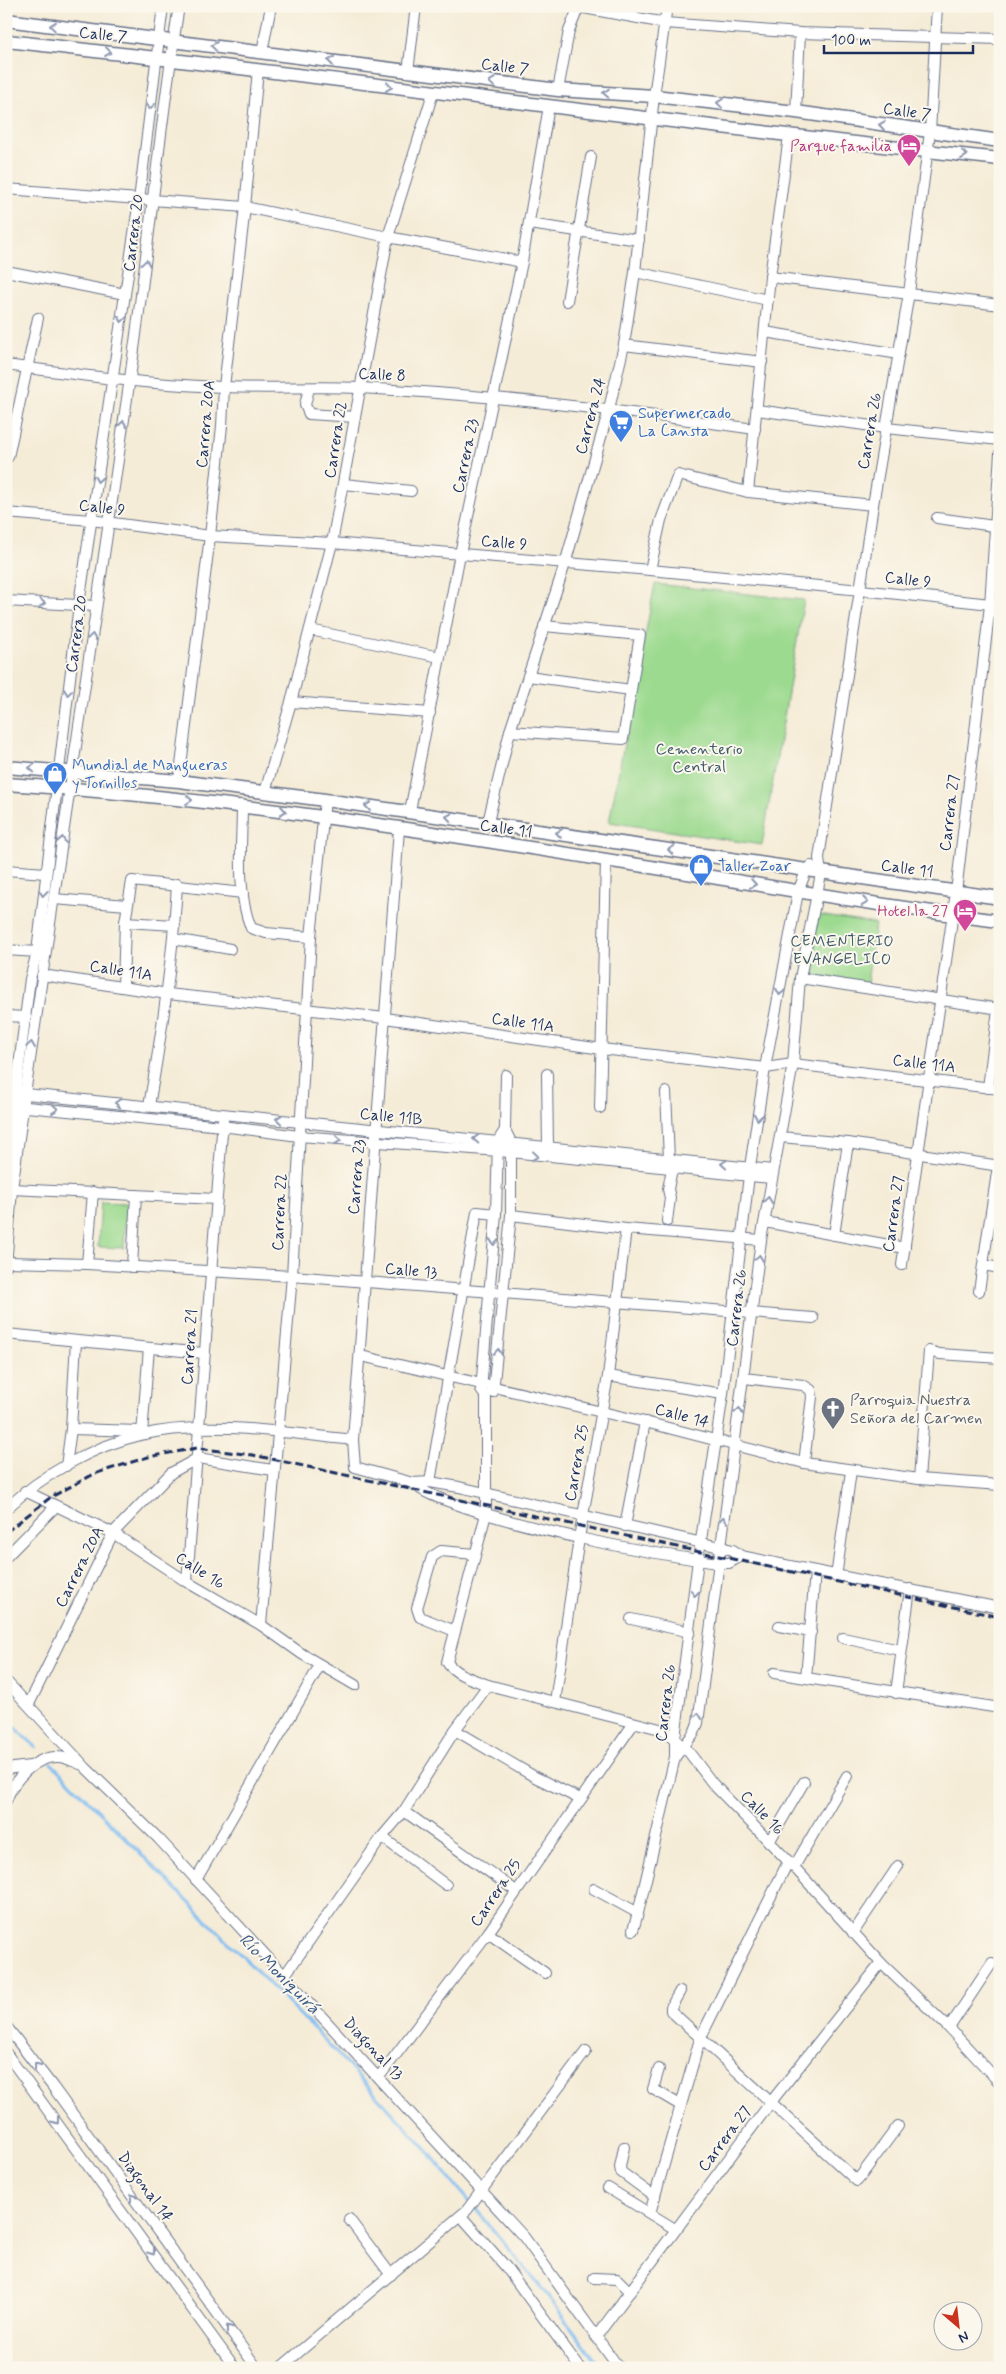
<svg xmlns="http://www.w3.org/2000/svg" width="1006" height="2374" font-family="Mynerve,sans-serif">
  <rect width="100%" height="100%" fill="#fbf7ec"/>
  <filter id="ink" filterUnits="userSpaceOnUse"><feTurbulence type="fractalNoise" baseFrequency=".02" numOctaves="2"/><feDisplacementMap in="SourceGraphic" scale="10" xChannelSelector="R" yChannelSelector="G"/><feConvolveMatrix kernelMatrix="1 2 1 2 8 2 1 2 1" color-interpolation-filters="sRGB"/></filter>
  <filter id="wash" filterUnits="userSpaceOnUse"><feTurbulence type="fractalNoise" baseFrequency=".0096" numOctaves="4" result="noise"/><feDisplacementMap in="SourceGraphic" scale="20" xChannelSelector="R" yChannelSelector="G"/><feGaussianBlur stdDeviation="1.12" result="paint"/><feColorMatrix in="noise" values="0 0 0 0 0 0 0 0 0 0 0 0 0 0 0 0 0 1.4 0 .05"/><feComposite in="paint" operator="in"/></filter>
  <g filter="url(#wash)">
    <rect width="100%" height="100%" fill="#f5ecd7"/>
    <g fill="#9cda8f" stroke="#5c8476">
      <polygon points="655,584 804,600 762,845 609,822"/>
      <polygon points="818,915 875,924 867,984 809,976"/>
      <polygon points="101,1202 126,1203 124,1248 98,1247"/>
    </g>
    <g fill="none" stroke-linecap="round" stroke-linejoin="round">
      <g stroke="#7fbdf2" stroke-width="3">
        <polyline points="6,1719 36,1747"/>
        <polyline points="51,1763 319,2034 425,2148 548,2296 601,2368"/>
      </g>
    </g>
  </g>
  <g filter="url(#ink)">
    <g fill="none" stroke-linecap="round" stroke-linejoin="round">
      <defs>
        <g id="minor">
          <polyline points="573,6 665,23 800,33 1000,39"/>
          <polyline points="262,52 271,6"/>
          <polyline points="408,72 416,6"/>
          <polyline points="558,90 569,31 579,6"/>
          <polyline points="796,112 800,33"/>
          <polyline points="6,189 245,207 388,237 522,262"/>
          <polyline points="529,224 639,240"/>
          <polyline points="6,271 125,294"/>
          <polyline points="635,272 768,300"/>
          <polyline points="770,277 1000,305"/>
          <polyline points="567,301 591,157"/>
          <polyline points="765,332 899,354"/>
          <polyline points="624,345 762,362"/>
          <path d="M 6,365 C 79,375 151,385 224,387 C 270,389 315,386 360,388 C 493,395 624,411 755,429"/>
          <polyline points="309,388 305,405 309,414 355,417"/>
          <polyline points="757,410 886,428 1000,440"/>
          <polyline points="8,457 38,318"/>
          <polyline points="344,484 411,491"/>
          <polyline points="748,492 770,277 789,136"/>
          <polyline points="6,513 91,520 210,536 332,543 650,570 861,590 1000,605"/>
          <polyline points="937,518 994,526"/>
          <polyline points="650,570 661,520 678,475 748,492 873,505"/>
          <polyline points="6,601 96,606"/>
          <polyline points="310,630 440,657"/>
          <polyline points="528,676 631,690"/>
          <polyline points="291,702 430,713"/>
          <polyline points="510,731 623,739 640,635 544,626"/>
          <polyline points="179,781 210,536 222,426 224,387 245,207 258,70"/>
          <polyline points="265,792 291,702 332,543 388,237 433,93"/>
          <path d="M 242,805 C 242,844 236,891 251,928 L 266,933 L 311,937"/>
          <polyline points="410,811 460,554 522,262 549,106"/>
          <polyline points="488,822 510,731 565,564 609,409 624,345 635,272 654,96 667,6"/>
          <polyline points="399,829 353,1440 355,1467 413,1483 430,1482 459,1487 733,1550 741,1556 1000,1608"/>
          <polyline points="6,870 45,873"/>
          <polyline points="54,899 127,905"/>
          <polyline points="125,922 175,925"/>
          <polyline points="174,939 230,949"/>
          <polyline points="6,950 37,952"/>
          <polyline points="42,975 168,994 385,1018 602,1049 765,1068 793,1064 1000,1089"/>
          <polyline points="800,978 1000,1009"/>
          <polyline points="123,987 125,922 132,881 243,893"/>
          <polyline points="6,1016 26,1017"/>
          <polyline points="547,1074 548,1147"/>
          <polyline points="988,1088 998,1009"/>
          <polyline points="6,1092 773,1170"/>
          <polyline points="666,1092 669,1159"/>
          <polyline points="6,1105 222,1126 299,1136 499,1151 771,1178"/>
          <path d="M 149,1106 C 162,1032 173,959 177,884"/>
          <polyline points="600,1108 606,860"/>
          <path d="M 505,1130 L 498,1141 L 496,1214 L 481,1390 L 486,1397 L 486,1514 L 447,1662 C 455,1675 475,1680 488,1685 L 664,1730 L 688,1751 L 713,1784 L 794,1867 L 881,1963 L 949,2028 L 1000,2083"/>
          <polyline points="780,1137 848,1143 1000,1166"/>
          <polyline points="6,1168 30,979 37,952 79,604 139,200 163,6"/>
          <polyline points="12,1189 216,1199"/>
          <polyline points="511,1215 626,1229 761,1240"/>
          <polyline points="667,1221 670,1198 668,1189 672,1169"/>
          <polyline points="765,1222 905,1248"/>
          <polyline points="834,1235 848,1143"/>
          <polyline points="7,1262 87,1264 292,1276 813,1318"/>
          <polyline points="87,1264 93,1192"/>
          <polyline points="902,1265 956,892 990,605 1000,453"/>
          <polyline points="983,1265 1000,1268"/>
          <path d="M 6,1266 L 12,1189 L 25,1094 C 58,855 97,617 130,378 C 148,254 159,130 179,6"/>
          <polyline points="132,1267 136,1195"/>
          <polyline points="979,1291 998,1166"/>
          <polyline points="6,1334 203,1353"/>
          <polyline points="361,1356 645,1422 804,1463 919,1479 1000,1485"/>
          <polyline points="608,1376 723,1394"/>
          <polyline points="744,1378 803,1385 811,1390 812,1397 804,1463"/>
          <polyline points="493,1392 511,1215 511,1142 505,1130 506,1075"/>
          <polyline points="71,1429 141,1431"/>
          <polyline points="142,1434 149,1348"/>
          <polyline points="66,1466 71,1429 76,1341"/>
          <polyline points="919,1479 929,1351 940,1354 1000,1358"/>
          <polyline points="430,1482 477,1212 496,1214"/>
          <path d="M 413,1483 C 427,1496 447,1500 464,1507 C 546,1534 633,1550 717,1563 L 729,1563 L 741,1556"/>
          <polyline points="25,1491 113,1533 187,1582 261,1625 302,1654 355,1685"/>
          <path d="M 6,1509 C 42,1475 93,1446 141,1435 C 205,1419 288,1433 353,1440"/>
          <polyline points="625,1526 645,1422"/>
          <polyline points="6,1557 56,1506"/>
          <polyline points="836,1577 851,1471"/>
          <polyline points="187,1582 223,1120"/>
          <polyline points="631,1619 690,1632"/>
          <polyline points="261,1625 292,1276 311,937 325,800"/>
          <polyline points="779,1626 811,1632"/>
          <polyline points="455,1631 420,1617 417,1608 432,1557 441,1551 475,1554"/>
          <polyline points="843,1638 900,1650"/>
          <polyline points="774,1673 1000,1708"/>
          <polyline points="806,1678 815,1572"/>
          <polyline points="6,1681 85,1767 159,1839 524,2237 619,2368"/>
          <polyline points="896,1693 910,1589"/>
          <polyline points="555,1702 579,1538 608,1376 626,1229"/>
          <polyline points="29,1704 113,1533 171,1473 198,1458 273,1470"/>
          <polyline points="455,1730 535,1777 580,1799"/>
          <polyline points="675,1757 694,1733 698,1723 761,1240 793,1064 800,978 821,874 819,858 873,505 909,293 930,132 937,6"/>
          <polyline points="6,1769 30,1766"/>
          <path d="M 6,1801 C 13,1781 34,1756 58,1757 C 66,1757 72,1761 80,1764"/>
          <polyline points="404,1811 516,1891"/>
          <polyline points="382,1837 446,1885"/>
          <polyline points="769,1842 804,1782"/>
          <polyline points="794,1867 847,1776"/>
          <polyline points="196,1880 320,1665"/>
          <polyline points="594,1889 638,1913 675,1757 675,1738 698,1560 723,1394 750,1167 765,1068 798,892 806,871 811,866"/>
          <polyline points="633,1930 638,1913"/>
          <polyline points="488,1933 545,1973"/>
          <polyline points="853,1933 898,1866"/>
          <polyline points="285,1975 382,1837 404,1811 455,1730 488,1685"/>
          <polyline points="680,1991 671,2007 671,2011 857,2181 898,2126"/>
          <polyline points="6,2026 53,2087 257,2368"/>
          <polyline points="949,2028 992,1963"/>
          <polyline points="6,2053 235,2368"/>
          <polyline points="659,2069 653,2089 680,2105"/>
          <polyline points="379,2077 488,1933 634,1723"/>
          <polyline points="624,2147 620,2167 621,2172 655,2197"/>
          <polyline points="608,2188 675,2229"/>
          <polyline points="650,2213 700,2039 788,1862"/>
          <polyline points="461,2216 506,2267 580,2368"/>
          <polyline points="349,2219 391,2275"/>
          <polyline points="594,2278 617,2279 630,2292"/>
          <polyline points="596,2337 771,2102 881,1963"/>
          <polyline points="280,2368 467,2210 586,2051"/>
        </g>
        <g id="major">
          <polyline points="6,20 558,90 654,96 796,112 1000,141"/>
          <path d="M 6,41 C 338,77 668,124 1000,159"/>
          <polyline points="6,767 179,781 325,800 1000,898"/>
          <path d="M 6,784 C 208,797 407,828 606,860 C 737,880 868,905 1000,921"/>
        </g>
      </defs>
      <use href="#minor" stroke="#677188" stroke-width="12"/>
      <use href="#major" stroke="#677188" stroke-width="15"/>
      <use href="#minor" stroke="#fff" stroke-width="10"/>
      <use href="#major" stroke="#fff" stroke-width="12"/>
      <polyline stroke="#1b2f5e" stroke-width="3" stroke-dasharray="8 4" stroke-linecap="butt" points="6,1532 51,1497 94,1474 148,1457 197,1448 253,1455 1000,1617"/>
    </g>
    <defs><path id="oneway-chevron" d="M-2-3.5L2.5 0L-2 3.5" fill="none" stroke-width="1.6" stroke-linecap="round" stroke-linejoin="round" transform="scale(1.25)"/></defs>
    <g stroke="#8d97ae">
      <use href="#oneway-chevron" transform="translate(53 26) rotate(-173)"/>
      <use href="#oneway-chevron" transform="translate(214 46) rotate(-173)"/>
      <use href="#oneway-chevron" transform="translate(108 52) rotate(6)"/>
      <use href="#oneway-chevron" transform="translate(331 61) rotate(-172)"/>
      <use href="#oneway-chevron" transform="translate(492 82) rotate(-173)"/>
      <use href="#oneway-chevron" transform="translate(389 87) rotate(8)"/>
      <use href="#oneway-chevron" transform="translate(606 93) rotate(-176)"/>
      <use href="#oneway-chevron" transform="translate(720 103) rotate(-173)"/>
      <use href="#oneway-chevron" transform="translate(150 106) rotate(97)"/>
      <use href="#oneway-chevron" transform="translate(882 125) rotate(-172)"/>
      <use href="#oneway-chevron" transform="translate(964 155) rotate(6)"/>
      <use href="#oneway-chevron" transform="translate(146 263) rotate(-82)"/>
      <use href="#oneway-chevron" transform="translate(122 319) rotate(98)"/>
      <use href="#oneway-chevron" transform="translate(123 424) rotate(-81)"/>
      <use href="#oneway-chevron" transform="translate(98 479) rotate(99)"/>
      <use href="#oneway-chevron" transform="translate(42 603) rotate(3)"/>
      <use href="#oneway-chevron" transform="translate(92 637) rotate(-82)"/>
      <use href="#oneway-chevron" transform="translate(68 692) rotate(97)"/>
      <use href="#oneway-chevron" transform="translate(32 768) rotate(-176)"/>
      <use href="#oneway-chevron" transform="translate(189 800) rotate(5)"/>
      <use href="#oneway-chevron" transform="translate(368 806) rotate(-172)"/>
      <use href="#oneway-chevron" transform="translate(283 811) rotate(8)"/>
      <use href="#oneway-chevron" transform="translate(449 817) rotate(-172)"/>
      <use href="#oneway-chevron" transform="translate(559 833) rotate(-171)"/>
      <use href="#oneway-chevron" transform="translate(62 840) rotate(-81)"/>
      <use href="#oneway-chevron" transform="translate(671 850) rotate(-171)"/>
      <use href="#oneway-chevron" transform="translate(753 884) rotate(10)"/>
      <use href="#oneway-chevron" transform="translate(43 893) rotate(96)"/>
      <use href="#oneway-chevron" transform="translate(865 902) rotate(9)"/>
      <use href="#oneway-chevron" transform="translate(780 992) rotate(101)"/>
      <use href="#oneway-chevron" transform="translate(31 1045) rotate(-82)"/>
      <use href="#oneway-chevron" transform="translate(118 1103) rotate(-175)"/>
      <use href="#oneway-chevron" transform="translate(55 1109) rotate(5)"/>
      <use href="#oneway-chevron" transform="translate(758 1117) rotate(99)"/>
      <use href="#oneway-chevron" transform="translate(279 1119) rotate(-175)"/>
      <use href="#oneway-chevron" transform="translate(476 1139) rotate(-177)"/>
      <use href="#oneway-chevron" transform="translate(338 1140) rotate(5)"/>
      <use href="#oneway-chevron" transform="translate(535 1156) rotate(6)"/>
      <use href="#oneway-chevron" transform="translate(724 1164) rotate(-175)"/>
      <use href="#oneway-chevron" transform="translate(768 1200) rotate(-82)"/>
      <use href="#oneway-chevron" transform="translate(494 1242) rotate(95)"/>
      <use href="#oneway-chevron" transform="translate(759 1258) rotate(-82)"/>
      <use href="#oneway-chevron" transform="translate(498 1352) rotate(-85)"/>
      <use href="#oneway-chevron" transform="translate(739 1411) rotate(-81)"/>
      <use href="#oneway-chevron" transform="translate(723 1520) rotate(-82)"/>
      <use href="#oneway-chevron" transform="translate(695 1593) rotate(96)"/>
      <use href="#oneway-chevron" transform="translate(698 1716) rotate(-82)"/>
      <use href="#oneway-chevron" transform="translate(37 2066) rotate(-128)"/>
      <use href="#oneway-chevron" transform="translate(56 2121) rotate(54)"/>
      <use href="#oneway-chevron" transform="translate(133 2197) rotate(-126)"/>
      <use href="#oneway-chevron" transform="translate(152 2252) rotate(54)"/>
      <use href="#oneway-chevron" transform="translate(229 2328) rotate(-126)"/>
    </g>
  </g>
  <defs>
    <symbol id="hotel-pin" viewBox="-11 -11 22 30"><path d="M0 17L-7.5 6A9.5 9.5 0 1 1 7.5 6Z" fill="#d1479c" stroke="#fbf7ec"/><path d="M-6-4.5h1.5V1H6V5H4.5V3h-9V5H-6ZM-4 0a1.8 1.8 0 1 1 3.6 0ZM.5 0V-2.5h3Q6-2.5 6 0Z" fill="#fff"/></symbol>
    <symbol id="supermarket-pin" viewBox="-11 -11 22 30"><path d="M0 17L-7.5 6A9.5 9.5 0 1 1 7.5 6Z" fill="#3f7fe0" stroke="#fbf7ec"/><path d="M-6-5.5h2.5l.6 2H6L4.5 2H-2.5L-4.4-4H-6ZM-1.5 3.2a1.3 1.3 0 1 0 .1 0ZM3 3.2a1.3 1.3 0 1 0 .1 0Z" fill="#fff"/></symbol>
    <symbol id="shop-pin" viewBox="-11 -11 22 30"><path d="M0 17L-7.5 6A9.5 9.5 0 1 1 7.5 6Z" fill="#3f7fe0" stroke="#fbf7ec"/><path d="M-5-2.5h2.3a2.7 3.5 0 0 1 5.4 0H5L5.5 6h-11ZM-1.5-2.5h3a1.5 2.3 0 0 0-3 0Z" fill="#fff"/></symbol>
    <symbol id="church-pin" viewBox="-11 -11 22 30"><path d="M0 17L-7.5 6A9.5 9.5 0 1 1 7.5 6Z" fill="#6b7280" stroke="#fbf7ec"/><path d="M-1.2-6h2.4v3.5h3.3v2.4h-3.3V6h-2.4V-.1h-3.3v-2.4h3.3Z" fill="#fff"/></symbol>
  </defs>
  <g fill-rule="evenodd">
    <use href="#hotel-pin" x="895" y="132" width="28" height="38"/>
    <use href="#supermarket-pin" x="607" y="408" width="28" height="38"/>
    <use href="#shop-pin" x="41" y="760" width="28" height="38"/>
    <use href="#shop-pin" x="687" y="852" width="28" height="38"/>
    <use href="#hotel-pin" x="951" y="897" width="28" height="38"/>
    <use href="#church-pin" x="819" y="1395" width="28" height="38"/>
  </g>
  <g text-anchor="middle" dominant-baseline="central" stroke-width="4" stroke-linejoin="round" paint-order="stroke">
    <g font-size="16" fill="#1b2f5e" stroke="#fbf7ec">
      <text transform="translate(103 35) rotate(6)">Calle 7</text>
      <text transform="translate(505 67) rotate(7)">Calle 7</text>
      <text transform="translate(907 112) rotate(8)">Calle 7</text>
      <text transform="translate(134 233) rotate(-83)">Carrera 20</text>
      <text transform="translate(382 375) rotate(3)">Calle 8</text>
      <text transform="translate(591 416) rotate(-75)">Carrera 24</text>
      <text transform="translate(206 424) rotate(-85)">Carrera 20A</text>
      <text transform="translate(870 431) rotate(-80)">Carrera 26</text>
      <text transform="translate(336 440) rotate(-81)">Carrera 22</text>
      <text transform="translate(466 456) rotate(-78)">Carrera 23</text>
      <text transform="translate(102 508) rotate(7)">Calle 9</text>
      <text transform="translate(504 543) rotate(5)">Calle 9</text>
      <text transform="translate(908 580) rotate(7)">Calle 9</text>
      <text transform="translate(77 634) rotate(-82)">Carrera 20</text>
      <text transform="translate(950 813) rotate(-83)">Carrera 27</text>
      <text transform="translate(506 829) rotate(8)">Calle 11</text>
      <text transform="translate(907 869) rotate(8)">Calle 11</text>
      <text transform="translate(121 971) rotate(9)">Calle 11A</text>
      <text transform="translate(523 1023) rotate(8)">Calle 11A</text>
      <text transform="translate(924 1064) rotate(7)">Calle 11A</text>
      <text transform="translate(391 1117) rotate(6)">Calle 11B</text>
      <text transform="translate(357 1177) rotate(-85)">Carrera 23</text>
      <text transform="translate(280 1212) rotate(-87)">Carrera 22</text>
      <text transform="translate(894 1214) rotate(-82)">Carrera 27</text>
      <text transform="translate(411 1271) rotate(5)">Calle 13</text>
      <text transform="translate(737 1308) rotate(-83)">Carrera 26</text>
      <text transform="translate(190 1347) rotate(-86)">Carrera 21</text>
      <text transform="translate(682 1416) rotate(15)">Calle 14</text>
      <text transform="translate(577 1463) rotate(-80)">Carrera 25</text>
      <text transform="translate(80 1567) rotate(-63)">Carrera 20A</text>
      <text transform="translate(200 1571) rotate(32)">Calle 16</text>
      <text transform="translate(666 1703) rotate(-83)">Carrera 26</text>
      <text transform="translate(762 1813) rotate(46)">Calle 16</text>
      <text transform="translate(496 1893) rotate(-56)">Carrera 25</text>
      <text transform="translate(373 2049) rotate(47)">Diagonal 13</text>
      <text transform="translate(725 2139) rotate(-53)">Carrera 27</text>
      <text transform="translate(145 2187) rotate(54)">Diagonal 14</text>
    </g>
    <g font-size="16" fill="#b23c85" stroke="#fbf7ec" text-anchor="end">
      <text x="892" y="146">Parque familia</text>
      <text x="948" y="911">Hotel la 27</text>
    </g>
    <g font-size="16" fill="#366cbe" stroke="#fbf7ec" text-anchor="start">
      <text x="638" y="413">Supermercado<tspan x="638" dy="18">La Cansta</tspan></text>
      <text x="72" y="765">Mundial de Mangueras<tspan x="72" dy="18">y Tornillos</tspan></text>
      <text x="718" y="866">Taller Zoar</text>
    </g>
    <g font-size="16" fill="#3b5a6a" stroke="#fbf7ec">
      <text x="699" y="749">Cementerio<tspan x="699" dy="18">Central</tspan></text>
      <text x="842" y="941">CEMENTERIO<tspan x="842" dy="18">EVANGELICO</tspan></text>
    </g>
    <g font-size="16" fill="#5b616d" stroke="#fbf7ec" text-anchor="start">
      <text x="850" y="1400">Parroquia Nuestra<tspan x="850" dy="18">Señora del Carmen</tspan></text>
    </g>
    <g font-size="18" font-style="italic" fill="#395a8a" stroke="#fbf7ec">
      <text transform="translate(279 1974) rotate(45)">Río Moniquirá</text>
    </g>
  </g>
  <rect width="1006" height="2374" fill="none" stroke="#fbf7ec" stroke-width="25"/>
  <g transform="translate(958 2326) rotate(152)"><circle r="24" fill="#fbf7ec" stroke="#a1a7b3"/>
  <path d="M0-4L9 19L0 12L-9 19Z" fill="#c8321e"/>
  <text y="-8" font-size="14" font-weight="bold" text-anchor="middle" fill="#1b2f5e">N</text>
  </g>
  <path d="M824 45v8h149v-8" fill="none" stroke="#1b2f5e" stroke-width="2.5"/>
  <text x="831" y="45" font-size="15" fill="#1b2f5e" stroke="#fbf7ec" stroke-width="4" paint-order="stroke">100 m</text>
</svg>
